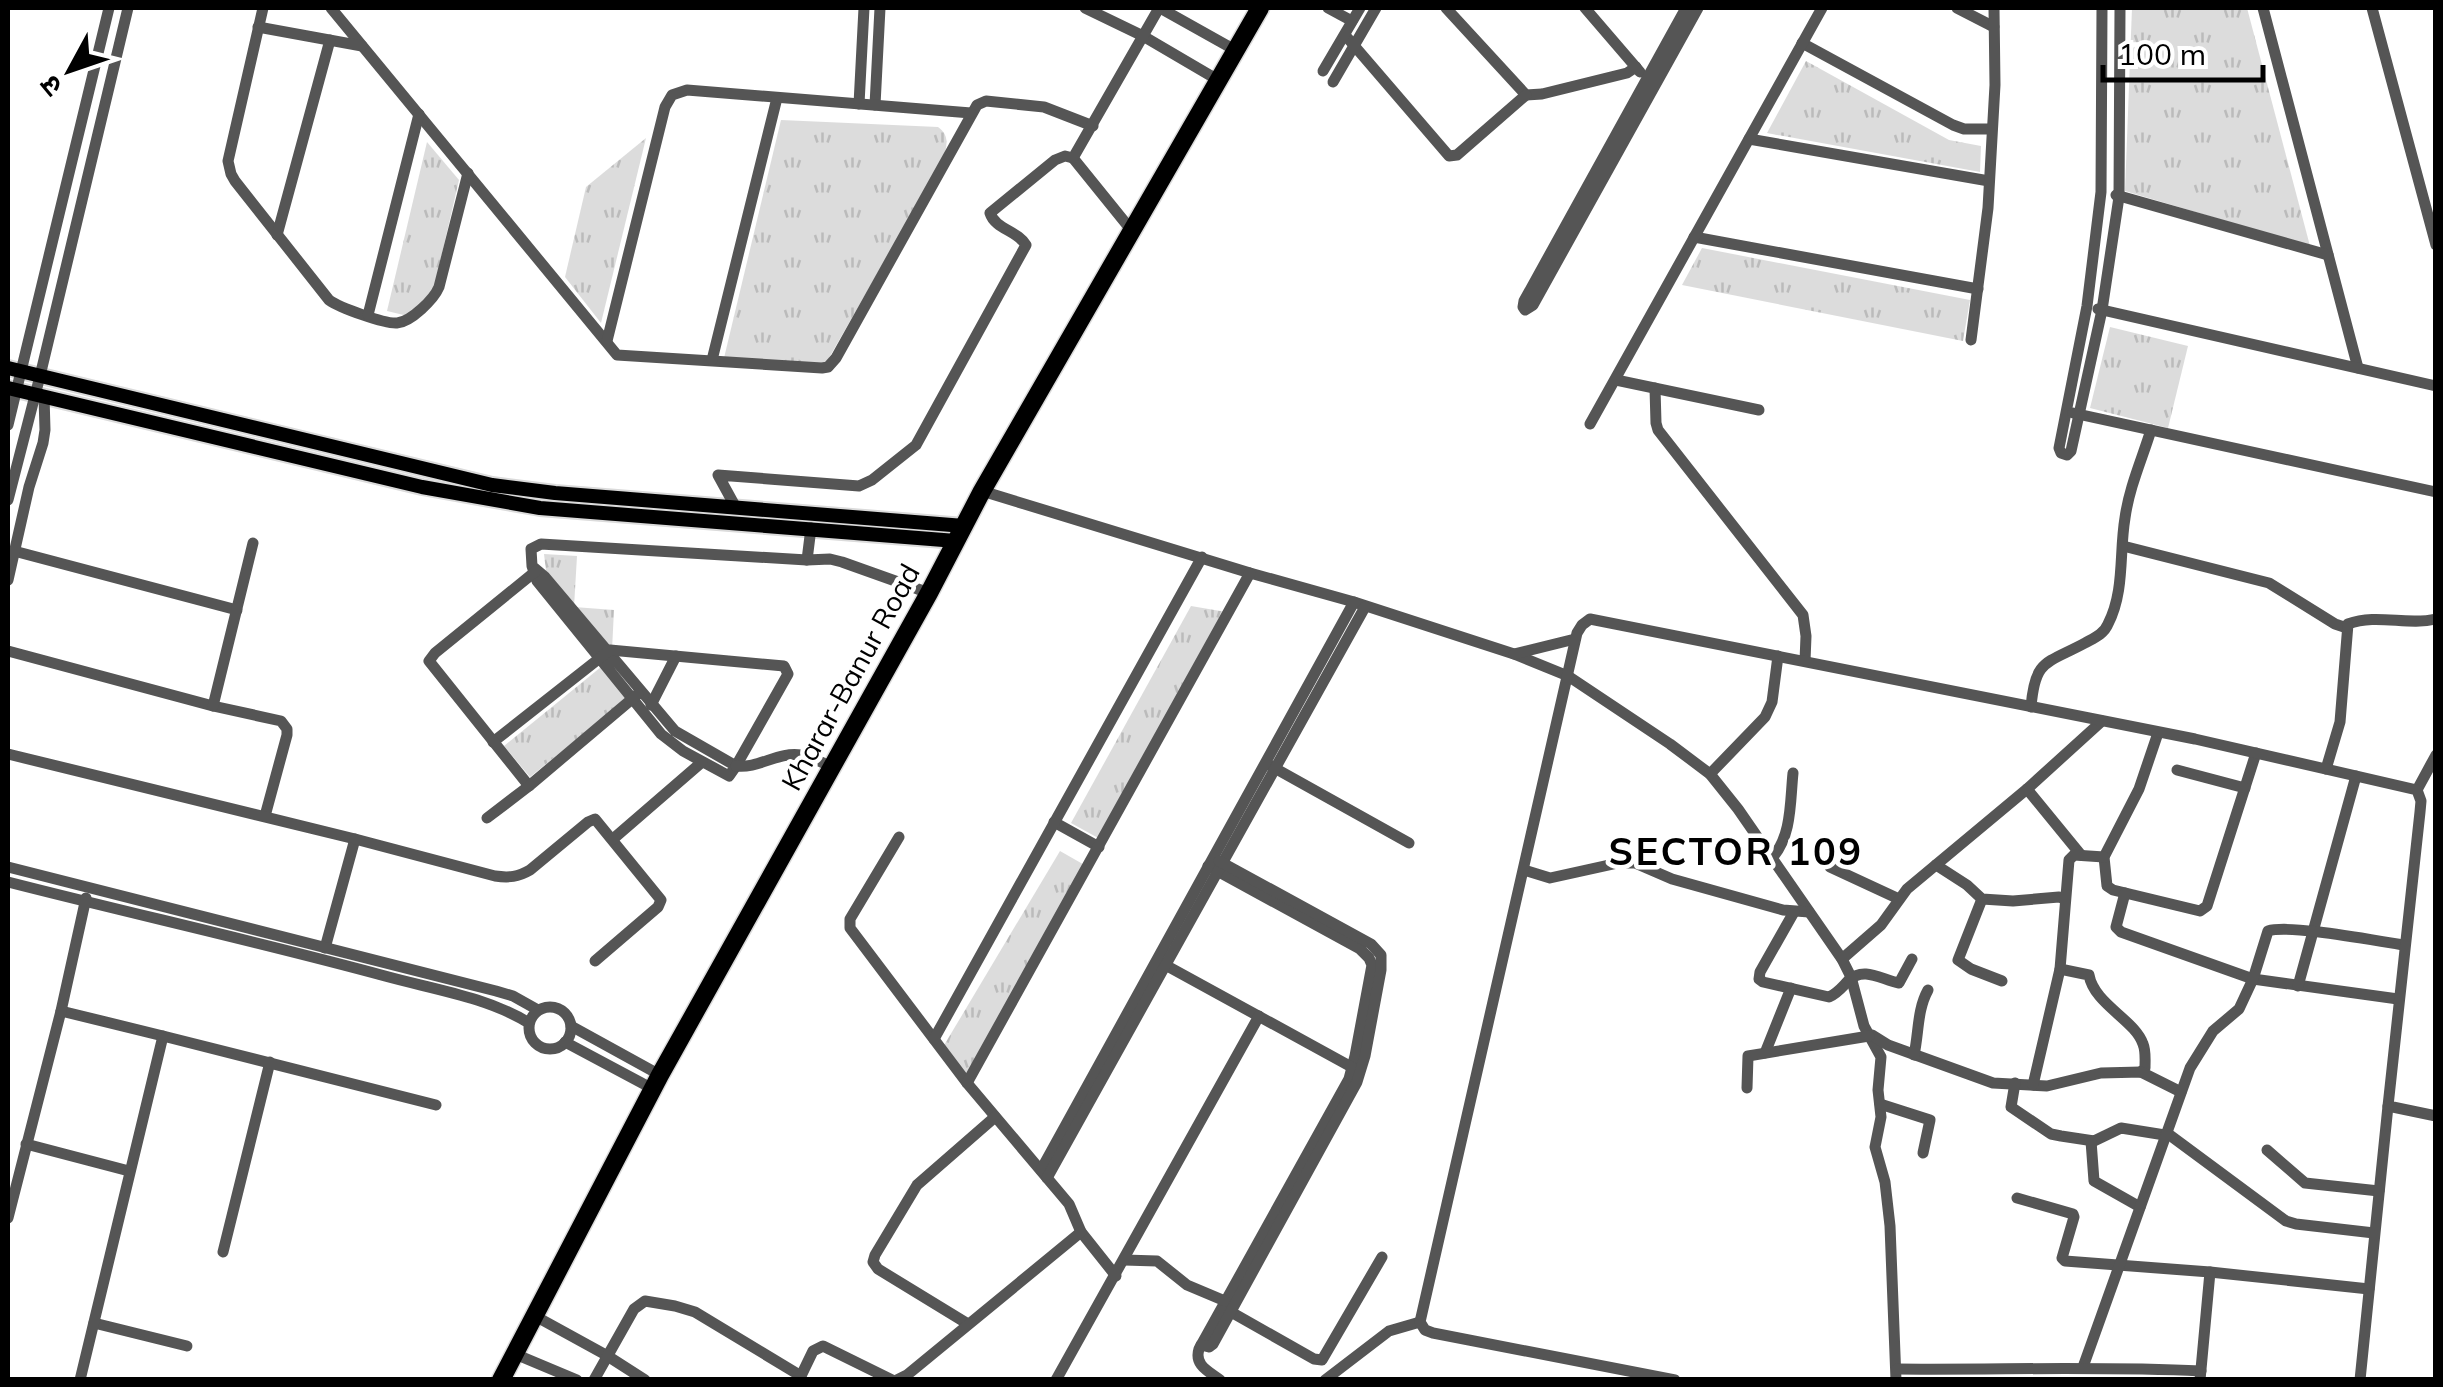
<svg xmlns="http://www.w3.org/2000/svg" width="2443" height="1387" font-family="Mulish,'Noto Sans Devanagari',sans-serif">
  <defs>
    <pattern id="grass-tufts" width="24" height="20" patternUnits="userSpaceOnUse" patternTransform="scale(2.5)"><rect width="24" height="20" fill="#dcdcdc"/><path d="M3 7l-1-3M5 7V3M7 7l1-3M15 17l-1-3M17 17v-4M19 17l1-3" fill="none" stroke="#bbb"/></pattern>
  </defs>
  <rect width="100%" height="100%" fill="#fff"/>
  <g fill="url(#grass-tufts)">
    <polygon points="2132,8 2247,8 2310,246 2125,191"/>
    <polygon points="1806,61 1949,140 1981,146 1980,172 1767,133"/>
    <path d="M 781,120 L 938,127 C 950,135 947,147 943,159 L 822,370 L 724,358 Z"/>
    <polygon points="646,138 601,323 565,277 586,187"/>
    <polygon points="427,142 459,180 432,297 412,317 387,311"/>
    <polygon points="1702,248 1970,300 1963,341 1682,285"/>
    <polygon points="2110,327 2188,346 2168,428 2090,408"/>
    <polygon points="544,554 577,556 574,607 614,610 612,650 551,580 546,571"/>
    <polygon points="1191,606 1226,612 1100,839 1071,823"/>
    <polygon points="601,667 626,699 530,777 504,746"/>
    <polygon points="1060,851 1088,867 964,1077 943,1047"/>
  </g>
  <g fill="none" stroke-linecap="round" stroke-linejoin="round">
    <defs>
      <g id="major">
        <polyline points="8,368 492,485 555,493 964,526"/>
        <polyline points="8,388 422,487 540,508 956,541"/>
      </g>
      <polyline id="highway" points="501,1380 660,1075 929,593 982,491 1260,8"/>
    </defs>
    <use href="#major" stroke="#dbdbdb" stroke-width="18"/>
    <use href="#highway" stroke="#dbdbdb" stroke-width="21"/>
    <g stroke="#555" stroke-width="11">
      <path d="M 263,8 L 228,161 L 231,174 L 235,181 L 329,300 C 340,308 385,324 397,323 C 411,322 434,299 439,287 L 468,173"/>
      <polyline points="331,8 617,355 822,368 828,367 836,358 977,105 986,101 1044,107 1093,126"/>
      <polyline points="1085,8 1143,36 1218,80"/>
      <polyline points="1160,8 1235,50"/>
      <polyline points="1328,8 1352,21"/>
      <polyline points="1446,8 1526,95 1542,94 1627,73 1636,67"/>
      <polyline points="1585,8 1640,72"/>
      <polyline points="1686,8 1524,301 1523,307 1525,310 1533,305 1698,8"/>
      <polyline points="1957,8 1994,27"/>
      <polyline points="2102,8 2101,192 2087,306 2059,448 2061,453 2067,455 2071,451 2102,310 2119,197 2120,8"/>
      <polyline points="2263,8 2358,368"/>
      <polyline points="2372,8 2436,245"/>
      <polyline points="258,27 362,46"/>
      <polyline points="1345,35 1449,156 1457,155 1526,95"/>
      <polyline points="1802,43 1953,125 1964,129 1991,129"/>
      <polyline points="1323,71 1360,8"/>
      <polyline points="1333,82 1376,8"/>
      <polyline points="859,104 864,8"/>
      <polyline points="875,105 880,8"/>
      <polyline points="1749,139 1989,181"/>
      <polyline points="1073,158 1132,231"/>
      <polyline points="2116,195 2328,255"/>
      <polyline points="277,235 330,40"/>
      <polyline points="1694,237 1978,289"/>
      <polyline points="2098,309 2436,386"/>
      <polyline points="368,315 419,114"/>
      <polyline points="1971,340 1988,208 1995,85 1994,8"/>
      <polyline points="607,341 665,107 672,95 687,90 971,113"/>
      <polyline points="712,360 777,98"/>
      <polyline points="1616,380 1759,410"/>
      <polyline points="1655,388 1656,423 1658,430 1803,615 1806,636 1805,661"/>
      <polyline points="2073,413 2436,492"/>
      <polyline points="1590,424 1822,8"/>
      <polyline points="8,425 109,8"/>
      <polyline points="982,491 1250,573 1354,602 1514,654 1568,676 1670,744 1710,774 1738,809 1842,959 1851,977 1864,1026 1881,1057 1878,1090 1881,1117 1875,1147 1885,1182 1890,1226 1896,1380"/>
      <polyline points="8,500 40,376 128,8"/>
      <path d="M 735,506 L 718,475 L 859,486 L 872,480 L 916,445 L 1026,245 C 1018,231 995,229 990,213 L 1055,160 L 1065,156 L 1073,158 L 1159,8"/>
      <polyline points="811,528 807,560 830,559 842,562 929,593"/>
      <polyline points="2123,546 2269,583 2335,624 2347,628"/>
      <polyline points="14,551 237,610"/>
      <polyline points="532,566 545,577 675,731 736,766 729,776 683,751 661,734 537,581 532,566 531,549 541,544 807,560"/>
      <polyline points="8,580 29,487 43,443 45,430 44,396"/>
      <polyline points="8,651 213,706 281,721 287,729 287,735 265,816"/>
      <polyline points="1514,654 1575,639"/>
      <polyline points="651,705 676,656"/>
      <polyline points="213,706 253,543"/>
      <path d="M 2031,707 C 2035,659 2046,664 2085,643 C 2094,638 2104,634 2108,624 C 2125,591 2119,553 2125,518 C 2129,488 2142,459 2151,430"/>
      <polyline points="2158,733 2139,789 2104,857 2107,886 2113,890 2200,911 2207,906 2256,753"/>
      <polyline points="493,742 610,650 784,666 788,674 736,766"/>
      <polyline points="8,754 355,839 325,948"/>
      <polyline points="1269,765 1409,843"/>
      <path d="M 736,766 C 758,769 779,751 801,755 C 812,756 822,763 832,767"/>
      <path d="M 2326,769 L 2340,722 L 2348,624 C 2377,613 2407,626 2436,619"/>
      <polyline points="2177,770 2245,788"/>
      <polyline points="1710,774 1765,717 1772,702 1778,656"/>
      <polyline points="529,786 429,661 435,653 536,571"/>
      <polyline points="2027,789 2081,855"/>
      <polyline points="2417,790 2436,755"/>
      <polyline points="487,818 529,786 638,694"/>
      <polyline points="1054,822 1099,847"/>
      <polyline points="899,837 850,919 850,928 967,1083 1069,1204 1081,1232 1116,1276"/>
      <path d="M 355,839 L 495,876 C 509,878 518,877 530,870 L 588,822 L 595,819 L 661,900 L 658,907 L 595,961"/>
      <polyline points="613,839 702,762"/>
      <path d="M 1772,858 C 1792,836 1790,802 1793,773"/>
      <polyline points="1936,865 1967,885 1982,899 2013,901 2059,897 2065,899"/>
      <path d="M 1208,866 L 1360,949 L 1369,958 L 1372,965 L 1355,1056 L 1349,1079 L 1199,1349 C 1194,1365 1208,1371 1220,1380"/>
      <polyline points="8,867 496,991 513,996 538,1010"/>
      <polyline points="1830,867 1899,899"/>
      <polyline points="1524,870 1550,878 1618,863 1635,863 1672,879 1783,910 1809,912"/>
      <path d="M 8,882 C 133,914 260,942 385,976 C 432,989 487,997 529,1023"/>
      <polyline points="2125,893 2116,927 2121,932 2253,979 2398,999"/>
      <polyline points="1982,899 1958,960 1971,969 2002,981"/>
      <path d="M 1794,912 L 1760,972 L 1759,979 L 1763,982 L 1829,997 C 1838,993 1842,987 1849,980 C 1864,966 1882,980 1899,983 L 1912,959"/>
      <polyline points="1842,959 1881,925 1907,889 2027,789 2102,721"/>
      <polyline points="1158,961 1357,1070"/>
      <path d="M 2060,969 L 2089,975 C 2094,1004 2135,1020 2143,1044 C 2146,1051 2145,1060 2145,1068 L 2141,1072"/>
      <polyline points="2298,986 2356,776"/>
      <circle cx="550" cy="1028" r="21"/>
      <polyline points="61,1011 163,1036"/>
      <polyline points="571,1026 660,1075"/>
      <polyline points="1872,1035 1888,1045 1993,1083 2047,1086 2101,1073 2141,1072 2181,1092"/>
      <polyline points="934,1039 1202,557"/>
      <polyline points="565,1042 653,1089"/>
      <polyline points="1765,1053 1791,988"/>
      <path d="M 1914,1055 C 1919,1032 1917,1010 1928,990"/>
      <polyline points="967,1083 1250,573"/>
      <polyline points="2015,1083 2011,1107 2051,1134 2061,1136 2094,1141 2121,1128 2171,1136 2286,1221 2296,1224 2374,1233"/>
      <polyline points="2033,1085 2060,969 2069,860 2074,855 2104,857"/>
      <polyline points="1747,1088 1748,1056 1869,1036"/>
      <polyline points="1880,1104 1930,1120 1923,1153"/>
      <polyline points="2091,1141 2094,1181 2140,1207"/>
      <polyline points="26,1144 129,1171"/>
      <polyline points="2267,1150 2305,1183 2379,1191"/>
      <polyline points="1041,1170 1354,602"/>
      <polyline points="1047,1178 1365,607"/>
      <polyline points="2017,1198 2073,1214 2074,1217 2062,1258 2065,1261 2210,1272 2369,1289"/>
      <polyline points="8,1218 61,1011 86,898"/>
      <polyline points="223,1252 270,1062"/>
      <polyline points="1124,1260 1157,1261 1187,1285 1225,1301"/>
      <polyline points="1231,1312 1314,1359 1322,1360 1382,1257"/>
      <polyline points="535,1316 606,1355 645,1380"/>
      <polyline points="94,1323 187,1346"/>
      <polyline points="968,1324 878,1269 873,1262 875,1255 917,1185 995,1117"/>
      <polyline points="1201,1345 1209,1347 1213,1344 1357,1082 1365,1056 1381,970 1381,955 1371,944 1219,861"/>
      <polyline points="515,1354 577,1380"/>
      <path d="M 2083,1367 L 2190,1068 L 2213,1031 L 2239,1009 L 2253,979 L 2268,931 C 2290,924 2376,941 2404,945"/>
      <path d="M 1897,1369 C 1998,1370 2100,1366 2201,1371"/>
      <polyline points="80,1380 163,1036 436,1105"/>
      <polyline points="594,1380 634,1309 645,1301 675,1306 695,1312 801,1376"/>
      <polyline points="799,1380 813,1351 823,1346 892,1380"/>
      <polyline points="897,1380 907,1375 1081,1232"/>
      <polyline points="1056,1380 1259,1016"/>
      <polyline points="1325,1380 1389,1331 1420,1322"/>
      <polyline points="1675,1380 1433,1333 1425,1330 1420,1322 1577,633 1582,625 1590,619 2195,739 2417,790 2421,801 2420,812 2388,1106 2436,1116"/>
      <polyline points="2200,1380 2210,1272"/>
      <polyline points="2360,1380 2388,1106"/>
    </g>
    <use href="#major" stroke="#000" stroke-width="14"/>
    <use href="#highway" stroke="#000" stroke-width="18"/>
  </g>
  <g text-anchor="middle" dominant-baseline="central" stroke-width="9" stroke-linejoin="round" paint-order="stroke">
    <g font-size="28" fill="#000" stroke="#fff">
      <text transform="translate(850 677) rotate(-61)">Kharar-Banur Road</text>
    </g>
    <g font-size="38" font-weight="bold" letter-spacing="2.5" fill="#000" stroke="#fff">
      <text x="1736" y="851">SECTOR 109</text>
    </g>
  </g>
  <rect width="2443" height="1387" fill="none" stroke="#000000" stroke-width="20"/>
  <g transform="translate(70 70) rotate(230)" stroke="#ffffff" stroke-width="8" paint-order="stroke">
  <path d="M0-8L18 38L0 25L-18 38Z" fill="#000000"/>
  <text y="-15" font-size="28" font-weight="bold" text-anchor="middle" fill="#000000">उ</text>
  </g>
  <path d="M2103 65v15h160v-15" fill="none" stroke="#000000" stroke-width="5"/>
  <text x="2118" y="65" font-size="30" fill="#000000" stroke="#ffffff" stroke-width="8" paint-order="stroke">100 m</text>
</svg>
